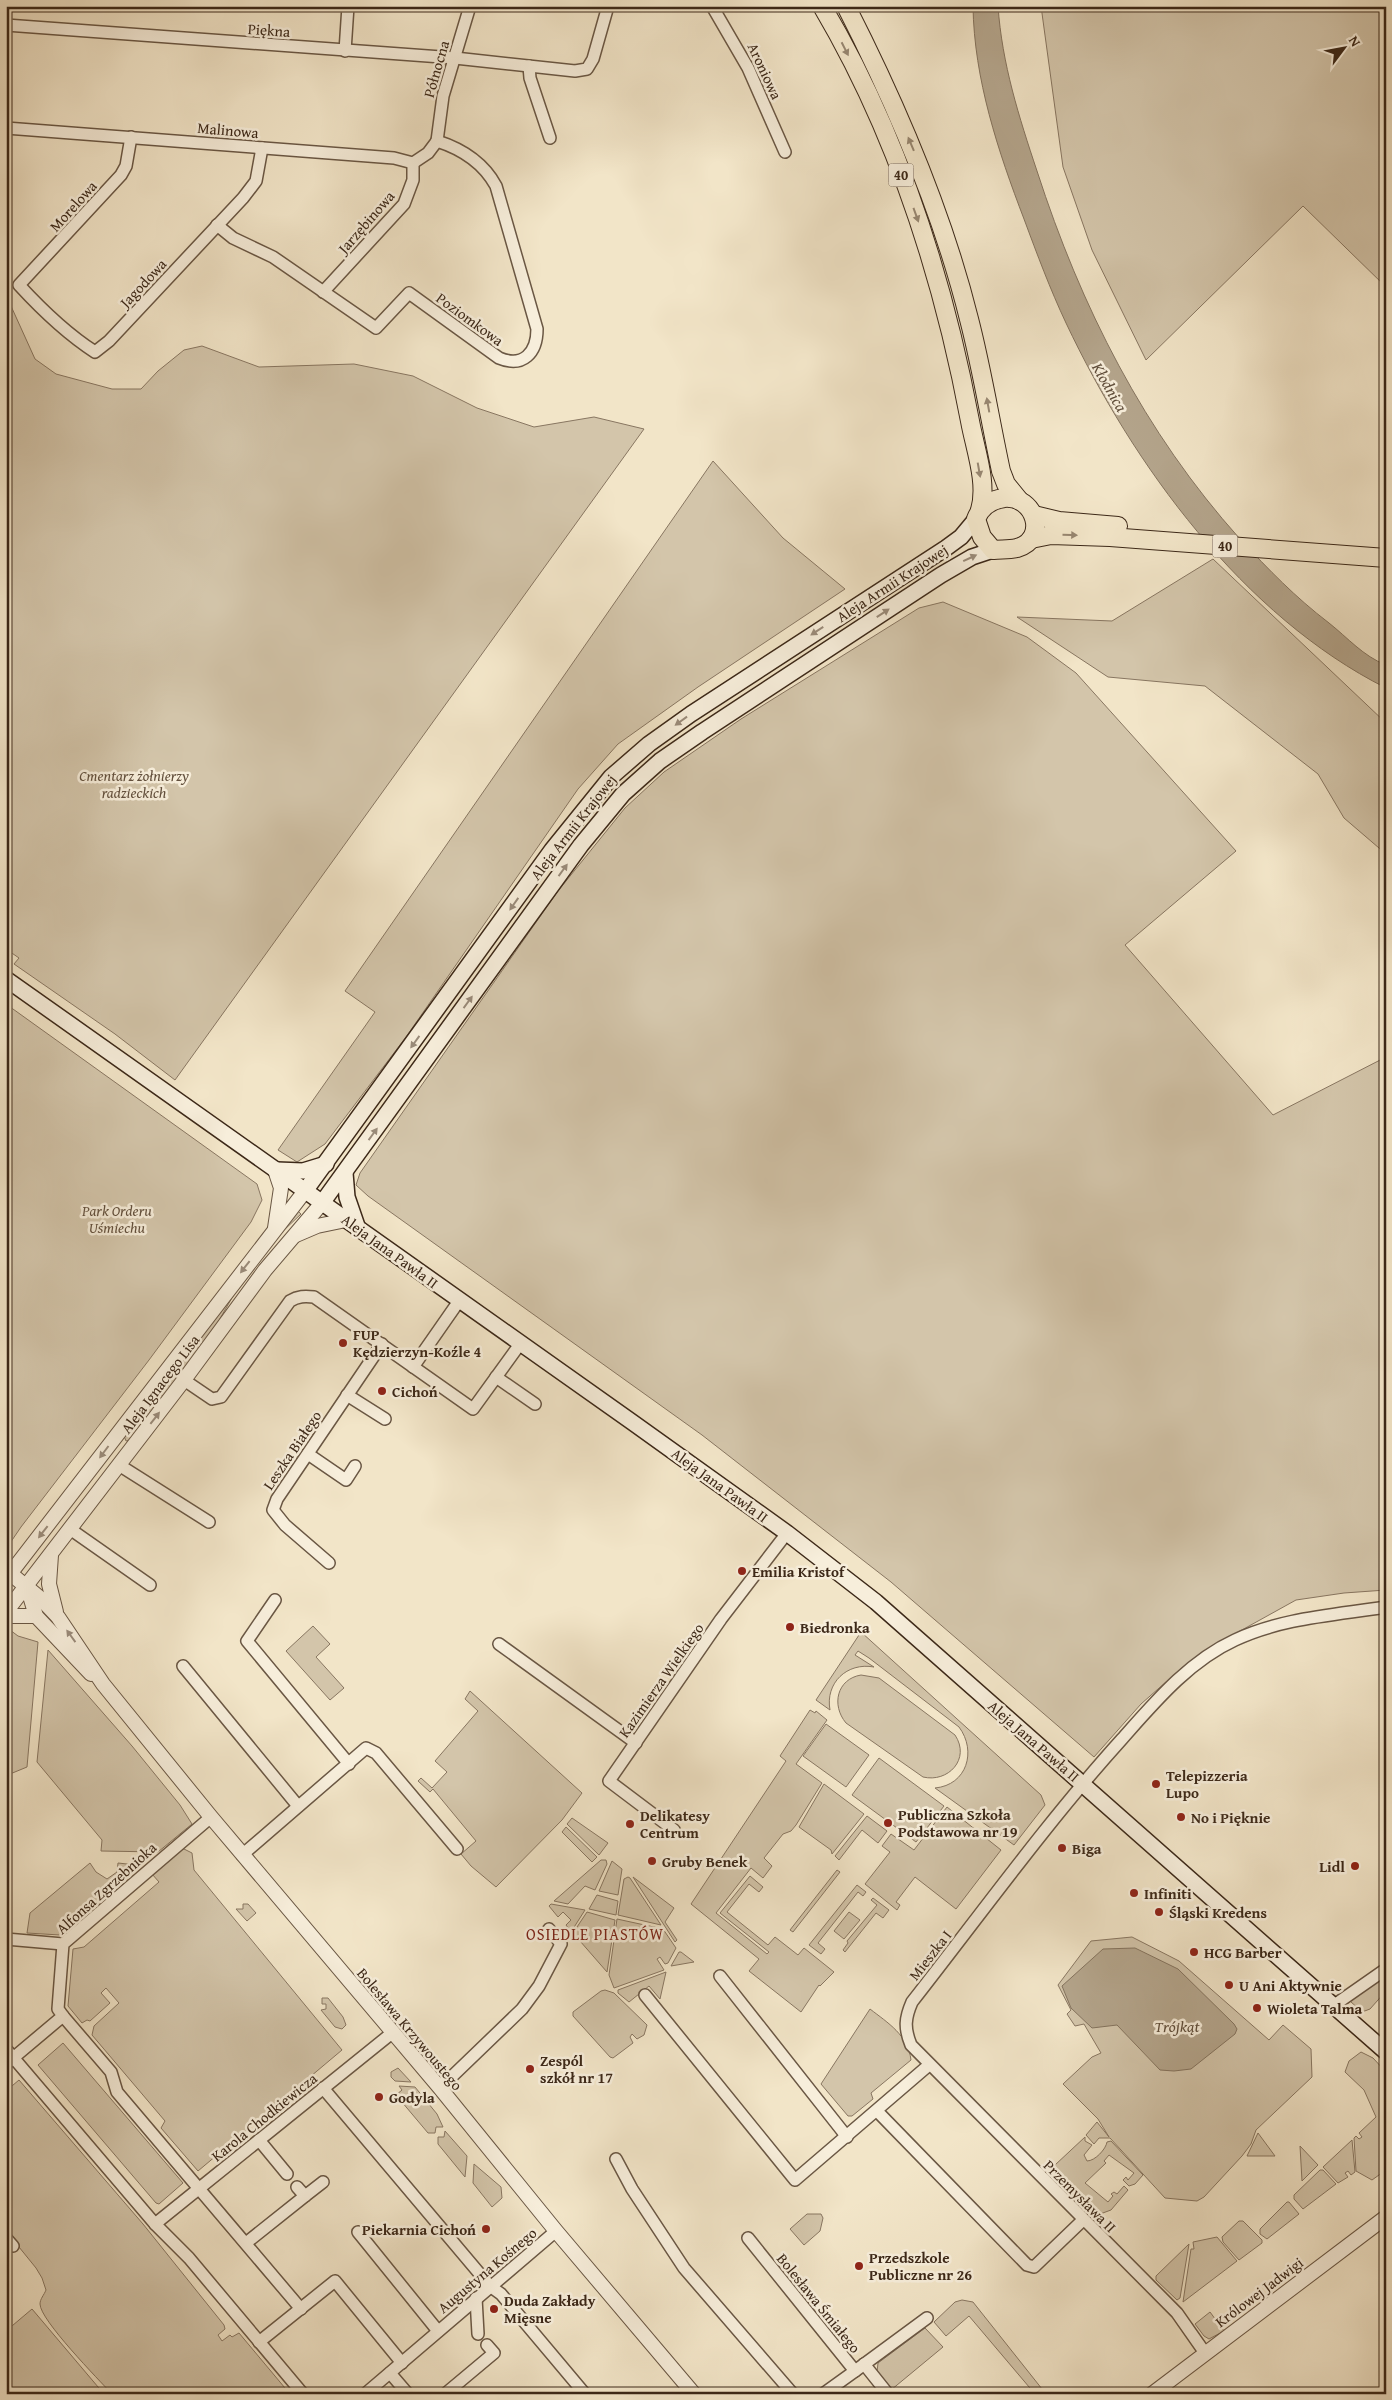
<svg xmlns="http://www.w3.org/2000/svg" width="1392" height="2400" font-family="'Gentium Book Plus',serif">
  <rect width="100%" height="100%" fill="#f2e5c8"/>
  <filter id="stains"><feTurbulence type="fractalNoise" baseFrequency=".004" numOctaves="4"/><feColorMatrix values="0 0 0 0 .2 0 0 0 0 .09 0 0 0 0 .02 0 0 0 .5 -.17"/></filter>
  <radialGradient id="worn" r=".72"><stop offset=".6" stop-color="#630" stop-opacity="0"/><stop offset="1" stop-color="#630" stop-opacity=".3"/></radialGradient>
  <g fill="#d3c5aa" stroke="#887661">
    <polygon points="1041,6 1386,6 1386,287 1303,206 1146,360 1092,250 1063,167"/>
    <polygon points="6,295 35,359 56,374 112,389 141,389 158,371 184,350 202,346 259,367 354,364 413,376 477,408 534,427 594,417 644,429 175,1080 115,1034 14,964 19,958 6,949"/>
    <polygon points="713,461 783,538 845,589 698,687 618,744 578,789 406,1037 325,1144 297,1162 278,1150 375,1012 345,991"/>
    <polygon points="1213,559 1386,723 1386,854 1344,818 1318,774 1205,686 1108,677 1017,617 1112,621"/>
    <polygon points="943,602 1027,637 1076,673 1236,851 1125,945 1273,1115 1386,1057 1386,1590 1344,1593 1296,1600 1222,1641 1184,1666 1141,1704 1094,1757 891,1582 702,1435 368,1196 356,1185 360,1173 558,891 625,808 664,772 741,719 919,608"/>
    <polygon points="6,1004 257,1184 262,1200 251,1222 149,1360 21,1527 6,1549"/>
    <polygon points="298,1211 301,1214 282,1232 233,1296 210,1336 163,1396 157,1392"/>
    <polygon points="153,1397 159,1402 130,1440 126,1441 124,1436"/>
    <polygon points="313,1626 330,1644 316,1657 344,1688 330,1700 286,1651"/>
    <polygon points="6,1627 18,1636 38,1642 27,1767 10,1774 6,1772"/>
    <path d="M 861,1632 L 1041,1795 L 1045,1805 L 1014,1845 L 935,1788 C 967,1785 977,1751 959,1727 L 869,1658 L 858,1651 L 855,1655 L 874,1667 C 847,1662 825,1683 830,1710 L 816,1700 Z"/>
    <polygon points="48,1650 132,1746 180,1805 192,1824 158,1852 101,1851 102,1840 37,1762"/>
    <path d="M 861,1675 L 879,1678 L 955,1735 C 971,1759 948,1783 923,1777 L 846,1723 C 831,1705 837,1679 861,1675 Z"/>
    <polygon points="470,1691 582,1793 562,1820 496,1887 471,1866 461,1854 476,1841 433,1789 430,1792 418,1781 421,1778 432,1788 447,1772 435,1761 478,1711 465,1699"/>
    <polygon points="810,1710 815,1713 816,1711 827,1720 796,1764 822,1783 796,1825 791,1831 783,1834 764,1858 772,1866 763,1878 751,1868 716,1913 767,1954 769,1952 720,1913 750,1876 763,1887 759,1892 749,1884 727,1912 768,1945 775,1937 798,1955 804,1948 834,1972 820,1986 819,1985 801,2012 749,1971 759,1959 691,1904 786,1761 780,1756"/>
    <polygon points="826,1724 869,1755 846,1787 803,1756"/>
    <polygon points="879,1758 944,1806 916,1842 852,1795"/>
    <polygon points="824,1784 864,1814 832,1854 831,1850 799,1827"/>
    <polygon points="947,1807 1001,1850 956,1909 915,1877 896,1902 900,1905 897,1910 865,1884 890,1852 882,1846 891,1834 914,1850"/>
    <polygon points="867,1816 887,1831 878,1843 862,1830 839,1860 835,1856"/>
    <polygon points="572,1818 608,1843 599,1855 567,1824"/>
    <polygon points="566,1827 597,1857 592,1862 562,1832"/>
    <polygon points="182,1848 192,1853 194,1870 342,2050 198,2171 161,2128 165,2121 92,2035 94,2026 119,2003 106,1988 101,1993 110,2003 90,2021 87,2020 82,2023 68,2006 73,1949 84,1947 159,1882 152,1874"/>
    <polygon points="601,1860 606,1860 607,1864 595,1890 585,1886 568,1904 554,1901"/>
    <polygon points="612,1861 622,1869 618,1895 599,1891"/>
    <polygon points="90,1863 96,1872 107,1879 117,1872 118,1863 136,1865 138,1868 60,1935 27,1933 30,1913"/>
    <polygon points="837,1870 840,1872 793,1932 790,1930"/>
    <polygon points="628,1877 630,1878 661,1925 618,1915 624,1879"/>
    <polygon points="633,1877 674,1908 665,1922 677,1940 675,1942"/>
    <polygon points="857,1885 866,1892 863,1896 858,1892 818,1943 825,1949 821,1954 809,1945"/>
    <polygon points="597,1895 618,1901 616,1915 589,1909"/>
    <polygon points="873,1898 889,1910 883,1918 876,1913 845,1952 843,1950 848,1943 847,1941 877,1905 871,1900"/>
    <polygon points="243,1904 248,1904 256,1913 247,1921 236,1909 243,1909"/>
    <polygon points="551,1904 585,1910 571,1932 566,1925 571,1920 563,1912 558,1917 549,1906"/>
    <polygon points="587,1912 615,1920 607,1972 573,1933"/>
    <polygon points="849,1912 860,1920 844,1939 834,1931"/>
    <polygon points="617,1919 663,1929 676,1948 668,1963 665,1964 660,1957 657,1959 664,1970 614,1988 609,1975"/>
    <polygon points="1132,1937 1179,1961 1269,2040 1283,2025 1311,2049 1312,2077 1256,2130 1251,2144 1242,2156 1204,2197 1197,2201 1165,2198 1110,2138 1099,2138 1094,2144 1086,2135 1097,2122 1109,2137 1098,2119 1063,2084 1092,2057 1101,2053 1084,2024 1075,2026 1067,2014 1071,2010 1058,1985 1091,1941"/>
    <polygon points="679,1952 681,1952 694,1962 671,1966"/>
    <polygon points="1386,1971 1386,1991 1370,2009 1362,2012 1350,2001 1350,1998"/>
    <polygon points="666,1972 660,1999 649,1986 629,2002 618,1993 618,1990"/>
    <polygon points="605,1990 614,1993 647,2025 644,2035 637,2039 632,2034 630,2037 633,2043 613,2058 610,2057 573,2016 573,2012 601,1991"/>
    <polygon points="322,1998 328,1998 343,2017 346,2025 342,2029 335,2027 321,2010 326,2009 326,2004 322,2004"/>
    <path d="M 870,2009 C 888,2023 908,2035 911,2060 L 871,2093 L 873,2099 L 852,2116 L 848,2116 L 821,2084 Z"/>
    <polygon points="63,2043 183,2183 159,2204 156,2203 38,2065"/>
    <polygon points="1361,2052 1373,2058 1386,2072 1386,2170 1372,2180 1356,2171 1354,2138 1356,2136 1359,2139 1362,2137 1359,2133 1376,2117 1364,2090 1345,2072 1349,2061"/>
    <polygon points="398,2068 411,2082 395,2081 391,2077 391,2072"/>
    <path d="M 19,2080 L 143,2224 L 224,2325 L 225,2329 L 218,2335 L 222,2341 L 230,2335 L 232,2337 L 239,2333 L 290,2394 L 112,2394 C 99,2380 40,2320 40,2304 C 40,2299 44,2295 46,2290 L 42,2278 L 36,2268 L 6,2231 L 6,2091 Z"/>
    <polygon points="399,2086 415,2087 437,2114 443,2127 436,2127 435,2133 428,2133 396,2095 402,2090"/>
    <polygon points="445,2131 467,2156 465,2177 438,2144 438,2137 444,2137"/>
    <polygon points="1258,2133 1275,2156 1247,2156"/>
    <path d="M 1085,2137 L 1085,2141 L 1092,2145 L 1084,2155 L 1087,2161 C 1095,2161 1106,2149 1107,2142 L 1111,2141 L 1143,2175 L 1135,2184 L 1129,2186 L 1123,2180 L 1126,2177 L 1128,2180 L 1134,2173 L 1109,2155 L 1104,2161 L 1106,2163 L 1085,2183 L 1108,2202 L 1113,2196 L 1111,2194 L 1114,2192 L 1117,2194 L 1124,2186 L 1128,2190 L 1111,2210 L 1100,2214 L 1054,2168 L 1055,2165 Z"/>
    <polygon points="1352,2140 1355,2172 1351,2175 1348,2171 1345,2173 1348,2177 1338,2183 1323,2167"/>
    <polygon points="1300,2146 1318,2165 1302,2181"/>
    <polygon points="474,2164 501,2187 502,2198 492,2207 473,2183"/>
    <polygon points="1320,2170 1323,2170 1336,2184 1303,2209 1294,2199 1294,2195"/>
    <polygon points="1287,2202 1289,2202 1299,2214 1267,2239 1260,2234 1260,2229"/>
    <polygon points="807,2214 821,2214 823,2218 820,2231 804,2245 790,2229"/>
    <polygon points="1239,2221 1243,2221 1262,2240 1262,2243 1239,2260 1223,2242 1222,2237"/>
    <polygon points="1217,2237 1237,2261 1183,2302 1191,2249 1194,2249 1193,2242"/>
    <polygon points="1189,2244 1180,2298 1177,2300 1156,2280 1156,2276"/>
    <polygon points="962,2300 973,2302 1046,2394 1035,2394 969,2316 946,2336 934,2322 955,2302"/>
    <polygon points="32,2309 104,2394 6,2394 6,2331"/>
    <polygon points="1210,2312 1224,2331 1209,2339 1204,2336 1195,2324"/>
    <polygon points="925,2328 943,2347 891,2390 877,2372 878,2363"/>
  </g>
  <g fill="#b4a58c" stroke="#84735e">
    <path d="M 973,6 L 998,6 C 1002,64 1019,117 1037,171 C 1081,307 1144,432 1240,539 C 1269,570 1295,597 1329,623 C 1348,638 1363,656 1386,665 L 1386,688 C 1243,616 1133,465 1066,323 C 1050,289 1037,254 1024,219 C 998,151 974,79 973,6 Z"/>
    <polygon points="1135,1948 1178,1969 1234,2024 1237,2029 1235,2034 1191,2069 1174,2071 1160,2070 1117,2025 1092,2028 1071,2008 1062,1986 1103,1949"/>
  </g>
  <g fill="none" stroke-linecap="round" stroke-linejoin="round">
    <defs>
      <g id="minor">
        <polyline points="712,6 748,68 785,152"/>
        <polyline points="6,25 455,58 575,71 587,69 593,59 608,6"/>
        <polyline points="345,51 348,6"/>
        <polyline points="529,66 530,78 550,138"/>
        <polyline points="6,128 394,158 413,163 428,153 437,141"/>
        <path d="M 131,137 L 126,166 L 121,175 L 19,285 C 42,310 67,334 95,352 L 109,341 L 243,198 L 256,181 L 262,148"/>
        <polyline points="437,141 443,96 470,6"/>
        <path d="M 217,225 L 233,238 L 273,257 L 376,328 L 409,293 L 499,358 C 523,368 537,353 537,329 L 496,186 C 483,162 462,149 437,141"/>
        <polyline points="323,292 404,204 413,180 413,163"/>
        <polyline points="413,1367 459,1301"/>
        <polyline points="496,1377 535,1404"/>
        <path d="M 184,1380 L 212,1399 L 221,1397 L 290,1301 C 298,1296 305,1296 314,1297 L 473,1409 L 520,1344"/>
        <polyline points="347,1395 385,1419"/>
        <polyline points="308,1454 346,1480 355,1466"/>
        <polyline points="119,1465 209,1522"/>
        <polyline points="70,1529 150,1585"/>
        <polyline points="329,1563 285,1525 273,1510 277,1499 382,1344"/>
        <polyline points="275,1600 247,1641 349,1764"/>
        <polyline points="499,1644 636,1743"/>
        <polyline points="183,1666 298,1806"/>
        <polyline points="674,1830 609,1781 721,1619 787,1533"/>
        <polyline points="242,1855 366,1748 376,1753 457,1849"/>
        <polyline points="6,1939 63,1944"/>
        <polyline points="720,1976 847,2137"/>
        <polyline points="645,1995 795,2180 929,2065"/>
        <polyline points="1333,2006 1386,1969"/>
        <polyline points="63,2016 111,2072 117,2092 301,2309"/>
        <polyline points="6,2049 155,2224 189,2258 303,2394"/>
        <polyline points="6,2064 63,2016 58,2009 63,1944 211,1817"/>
        <polyline points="323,2088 490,2286 501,2294 585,2394"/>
        <polyline points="440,2088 522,2009 539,1986 561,1944 549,1929"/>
        <polyline points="877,2111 1027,2265 1034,2267 1083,2220"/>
        <polyline points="259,2140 287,2174"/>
        <polyline points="616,2159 632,2189 684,2268 793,2394"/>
        <polyline points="305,2196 323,2182"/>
        <polyline points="155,2224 392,2033"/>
        <polyline points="358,2232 438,2331"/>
        <polyline points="6,2238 13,2246"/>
        <polyline points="748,2238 855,2371 927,2318"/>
        <polyline points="246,2243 305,2196 297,2187"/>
        <polyline points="476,2298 478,2334"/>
        <polyline points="259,2342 335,2281 402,2363"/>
        <path d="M 1205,2353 L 1177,2313 L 911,2045 C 904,2028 905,2018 912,2002 C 981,1914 1047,1822 1122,1739 C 1154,1703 1189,1661 1235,1640 C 1281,1618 1336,1615 1386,1607"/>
        <polyline points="864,2364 888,2394"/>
        <polyline points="390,2373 408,2394"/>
        <polyline points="365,2394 556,2231"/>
        <polyline points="445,2394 494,2353 487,2345"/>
        <polyline points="823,2394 855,2371"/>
      </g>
      <g id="tertiary">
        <polyline points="275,1228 281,1188 275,1170"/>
        <polyline points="296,1235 317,1226 346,1220"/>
        <polyline points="51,1555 49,1584 56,1612"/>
        <polyline points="11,1574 41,1599 58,1617 103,1684 211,1817 440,2088 556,2231 694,2394"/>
        <polyline points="6,1579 305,1191"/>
        <polyline points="27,1586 36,1616 91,1674"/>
        <polyline points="6,1612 184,1380 265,1270 322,1203"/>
        <polyline points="6,1616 36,1616"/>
        <polyline points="1152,2394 1386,2217"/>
      </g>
      <g id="secondary">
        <polyline points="6,979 632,1422 787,1533 876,1602 1386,2052"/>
        <polyline points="277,1170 303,1171 326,1164"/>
        <polyline points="345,1173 347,1197 358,1229"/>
        <polyline points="305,1191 552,850 611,777 649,744 691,714 946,548 961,537 976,519"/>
        <polyline points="322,1203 581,845 623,794 660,761 702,732 941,575 972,557 993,550"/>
      </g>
      <g id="primary">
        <path d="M 822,6 C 897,133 943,277 970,421 C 975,449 988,483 980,510"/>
        <path d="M 846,6 C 897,106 942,210 969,319 C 982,369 990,420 1001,471 L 1006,484 L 1019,500"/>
        <path d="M 1004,498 C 1035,495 1049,539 1017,548 C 1009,550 1000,549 993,550 L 982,537 L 976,519 C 981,506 991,500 1004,498 Z"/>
        <polyline points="1034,515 1059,521 1118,526"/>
        <polyline points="1031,539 1051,535 1110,537 1386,558"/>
      </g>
    </defs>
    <use href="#minor" stroke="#6a5744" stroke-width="14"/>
    <use href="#tertiary" stroke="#6a5744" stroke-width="16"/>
    <use href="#secondary" stroke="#3c2818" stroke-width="18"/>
    <use href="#primary" stroke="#3c2818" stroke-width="20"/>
    <use href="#minor" stroke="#f7eedb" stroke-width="11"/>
    <use href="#tertiary" stroke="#f7eedb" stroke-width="14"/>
    <use href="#secondary" stroke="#f7eedb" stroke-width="15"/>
    <use href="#primary" stroke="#f2e5c8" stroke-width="18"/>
  </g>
  <defs><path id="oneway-solid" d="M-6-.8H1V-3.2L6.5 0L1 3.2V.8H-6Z" transform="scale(1.25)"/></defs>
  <g fill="#978670">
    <use href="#oneway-solid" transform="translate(845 49) rotate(63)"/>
    <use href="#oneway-solid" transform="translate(911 144) rotate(-113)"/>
    <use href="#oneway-solid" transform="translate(916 215) rotate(70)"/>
    <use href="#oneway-solid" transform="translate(988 405) rotate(-100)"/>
    <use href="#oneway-solid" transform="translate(979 470) rotate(80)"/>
    <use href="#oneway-solid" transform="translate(1070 535) rotate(2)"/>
  </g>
  <g fill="#9a8b7a">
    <use href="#oneway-solid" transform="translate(970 558) rotate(-25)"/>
    <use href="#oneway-solid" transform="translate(883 613) rotate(-33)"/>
    <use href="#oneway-solid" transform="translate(817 631) rotate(147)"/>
    <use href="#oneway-solid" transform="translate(681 721) rotate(144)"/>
    <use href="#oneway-solid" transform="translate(563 870) rotate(-54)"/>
    <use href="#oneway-solid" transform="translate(514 904) rotate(125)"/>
    <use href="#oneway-solid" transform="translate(468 1002) rotate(-54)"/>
    <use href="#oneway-solid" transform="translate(415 1042) rotate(126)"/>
    <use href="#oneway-solid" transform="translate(373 1134) rotate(-54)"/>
    <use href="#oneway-solid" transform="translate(245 1267) rotate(128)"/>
    <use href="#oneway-solid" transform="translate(155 1418) rotate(-52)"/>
    <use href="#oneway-solid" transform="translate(104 1452) rotate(127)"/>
    <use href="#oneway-solid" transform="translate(43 1532) rotate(128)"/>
    <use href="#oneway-solid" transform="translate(71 1636) rotate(-126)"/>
  </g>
  <g fill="#8f2418" stroke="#f7eedb" stroke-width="2">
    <circle cx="343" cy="1343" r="5"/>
    <circle cx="382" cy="1391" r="5"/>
    <circle cx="742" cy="1571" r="5"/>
    <circle cx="790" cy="1627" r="5"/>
    <circle cx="1156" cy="1784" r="5"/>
    <circle cx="1181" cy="1817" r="5"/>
    <circle cx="888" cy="1823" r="5"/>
    <circle cx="630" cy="1824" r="5"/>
    <circle cx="1062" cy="1848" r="5"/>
    <circle cx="652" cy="1861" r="5"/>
    <circle cx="1355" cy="1866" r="5"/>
    <circle cx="1134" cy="1893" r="5"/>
    <circle cx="1159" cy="1912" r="5"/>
    <circle cx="1194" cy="1952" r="5"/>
    <circle cx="1229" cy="1985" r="5"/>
    <circle cx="1257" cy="2008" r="5"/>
    <circle cx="530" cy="2069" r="5"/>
    <circle cx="379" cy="2097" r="5"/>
    <circle cx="486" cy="2229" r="5"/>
    <circle cx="859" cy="2266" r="5"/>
    <circle cx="494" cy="2309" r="5"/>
  </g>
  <g text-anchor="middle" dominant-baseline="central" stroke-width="5" stroke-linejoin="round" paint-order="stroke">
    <g fill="#f7eedb" stroke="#746352" stroke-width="1">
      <rect x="888.5" y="163.5" width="25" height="23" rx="4"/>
      <rect x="1212.5" y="534.5" width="25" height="23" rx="4"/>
    </g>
    <g font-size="14" font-weight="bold" fill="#3c2818">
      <text x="901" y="175">40</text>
      <text x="1225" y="546">40</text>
    </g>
    <g font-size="15" fill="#3c2818" stroke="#f7eedb">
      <text transform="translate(269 30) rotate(4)">Piękna</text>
      <text transform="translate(436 69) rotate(-74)">Północna</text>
      <text transform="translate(765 71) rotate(65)">Aroniowa</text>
      <text transform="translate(228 130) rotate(5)">Malinowa</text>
      <text transform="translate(73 206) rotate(-48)">Morelowa</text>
      <text transform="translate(366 222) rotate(-49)">Jarzębinowa</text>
      <text transform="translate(143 283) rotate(-47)">Jagodowa</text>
      <text transform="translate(470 319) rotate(36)">Poziomkowa</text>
      <text transform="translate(892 583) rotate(-33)">Aleja Armii Krajowej</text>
      <text transform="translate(573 827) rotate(-52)">Aleja Armii Krajowej</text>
      <text transform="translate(390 1251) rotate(36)">Aleja Jana Pawła II</text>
      <text transform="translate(160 1384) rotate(-53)">Aleja Ignacego Lisa</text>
      <text transform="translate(292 1450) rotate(-56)">Leszka Białego</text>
      <text transform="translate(720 1485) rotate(36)">Aleja Jana Pawła II</text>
      <text transform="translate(661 1680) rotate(-55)">Kazimierza Wielkiego</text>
      <text transform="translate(1034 1741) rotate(41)">Aleja Jana Pawła II</text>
      <text transform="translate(106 1888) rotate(-42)">Alfonsa Zgrzebnioka</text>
      <text transform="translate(930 1955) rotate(-52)">Mieszka I</text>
      <text transform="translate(410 2029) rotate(50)">Bolesława Krzywoustego</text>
      <text transform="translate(264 2117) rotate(-39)">Karola Chodkiewicza</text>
      <text transform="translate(1080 2196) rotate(45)">Przemysława II</text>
      <text transform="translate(487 2270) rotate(-40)">Augustyna Kośnego</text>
      <text transform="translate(1259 2292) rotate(-37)">Królowej Jadwigi</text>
      <text transform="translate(819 2303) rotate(51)">Bolesława Śmiałego</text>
    </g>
    <g font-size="15" font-style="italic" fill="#624f3c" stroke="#f7eedb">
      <text x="134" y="775">Cmentarz żołnierzy<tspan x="134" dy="17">radzieckich</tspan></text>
      <text x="117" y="1210">Park Orderu<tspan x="117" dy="17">Uśmiechu</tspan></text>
    </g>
    <g font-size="15" font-weight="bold" fill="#3c2818" stroke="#f7eedb" text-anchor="start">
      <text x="353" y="1334">FUP<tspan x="353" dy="17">Kędzierzyn-Koźle 4</tspan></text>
      <text x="392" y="1391">Cichoń</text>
      <text x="752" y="1571">Emilia Kristof</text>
      <text x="800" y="1627">Biedronka</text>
      <text x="1166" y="1775">Telepizzeria<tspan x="1166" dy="17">Lupo</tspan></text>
      <text x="898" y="1814">Publiczna Szkoła<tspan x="898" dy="17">Podstawowa nr 19</tspan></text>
      <text x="640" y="1815">Delikatesy<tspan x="640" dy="17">Centrum</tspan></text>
      <text x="1191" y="1817">No i Pięknie</text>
      <text x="1072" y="1848">Biga</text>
      <text x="662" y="1861">Gruby Benek</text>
      <text x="1345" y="1866" text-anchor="end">Lidl</text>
      <text x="1144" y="1893">Infiniti</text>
      <text x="1169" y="1912">Śląski Kredens</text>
      <text x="1204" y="1952">HCG Barber</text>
      <text x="1239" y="1985">U Ani Aktywnie</text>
      <text x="1267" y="2008">Wioleta Talma</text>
      <text x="540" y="2060">Zespól<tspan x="540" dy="17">szkół nr 17</tspan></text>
      <text x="389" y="2097">Godyla</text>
      <text x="476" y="2229" text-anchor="end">Piekarnia Cichoń</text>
      <text x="869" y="2257">Przedszkole<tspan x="869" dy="17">Publiczne nr 26</tspan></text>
      <text x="504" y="2300">Duda Zakłady<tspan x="504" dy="17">Mięsne</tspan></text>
    </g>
    <g font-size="16" font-style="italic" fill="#604e3b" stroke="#f7eedb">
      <text transform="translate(1110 387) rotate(60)">Kłodnica</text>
      <text x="1177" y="2026">Trójkąt</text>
    </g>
    <g font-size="16" letter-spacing="1" fill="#7a1f14" stroke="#f7eedb">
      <text x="595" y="1934">OSIEDLE PIASTÓW</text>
    </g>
  </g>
  <rect width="1392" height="2400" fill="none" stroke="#f2e5c8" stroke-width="25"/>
  <rect x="8" y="8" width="1377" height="2385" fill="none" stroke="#3c2818" stroke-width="2.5"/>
  <rect x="12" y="12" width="1367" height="2375" fill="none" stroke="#3c2818"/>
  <g transform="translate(1344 48) rotate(58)" stroke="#f7eedb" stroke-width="4" paint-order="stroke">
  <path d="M0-4L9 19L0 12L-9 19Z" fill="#3c2818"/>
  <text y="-8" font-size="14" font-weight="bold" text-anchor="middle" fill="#3c2818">N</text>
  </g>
  <rect width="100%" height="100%" filter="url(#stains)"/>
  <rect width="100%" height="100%" fill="url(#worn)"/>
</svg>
